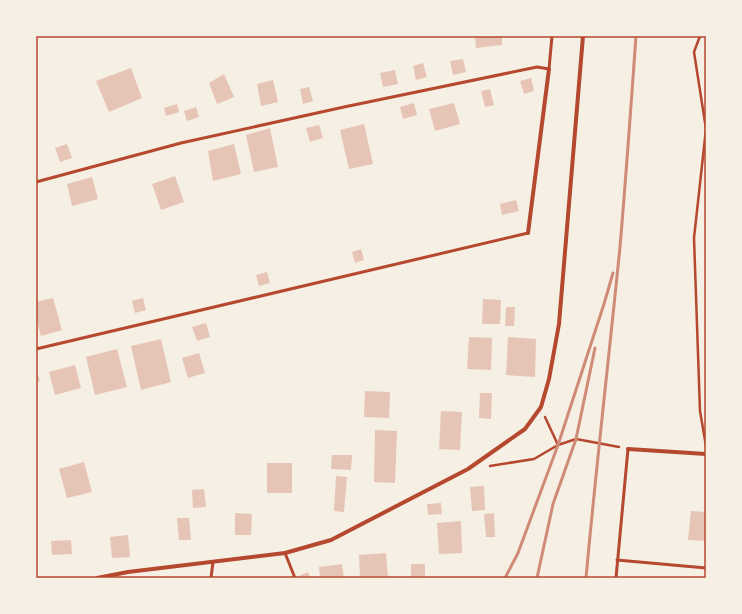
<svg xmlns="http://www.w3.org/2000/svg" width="742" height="614" font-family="'Golos Text',sans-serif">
  <rect width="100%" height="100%" fill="#f6efe4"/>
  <g fill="#e6c5b7">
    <polygon points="475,36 502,36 502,45 476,48"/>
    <polygon points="463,59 466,72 453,75 450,61"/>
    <polygon points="423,63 427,77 416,80 413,66"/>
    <polygon points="131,68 142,98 109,112 96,81"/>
    <polygon points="395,70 398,84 383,87 380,73"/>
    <polygon points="224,74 234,97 217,104 209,83"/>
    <polygon points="531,78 534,91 524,94 520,81"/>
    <polygon points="273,80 278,102 261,106 257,84"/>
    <polygon points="309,87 313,101 303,104 300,89"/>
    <polygon points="490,89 494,105 485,107 481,91"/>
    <polygon points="414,103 417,115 403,119 400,107"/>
    <polygon points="454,103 460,124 435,131 429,109"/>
    <polygon points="177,104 179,112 166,116 164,108"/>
    <polygon points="196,107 199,117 187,121 184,111"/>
    <polygon points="364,124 373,164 349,169 340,130"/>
    <polygon points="319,125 323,138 310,142 306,128"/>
    <polygon points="270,128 278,167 254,172 246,135"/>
    <polygon points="67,144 72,158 60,162 55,148"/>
    <polygon points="234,144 241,174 213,181 208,151"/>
    <polygon points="175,176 184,202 161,210 152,184"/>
    <polygon points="92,177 98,199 72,206 67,184"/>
    <polygon points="516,200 519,211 502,215 500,204"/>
    <polygon points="361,249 364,260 355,263 352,252"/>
    <polygon points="267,272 270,283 259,286 256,275"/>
    <polygon points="53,298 62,330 41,336 36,318 36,302"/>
    <polygon points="143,298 146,310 135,313 132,301"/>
    <polygon points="483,299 501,300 500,324 482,324"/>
    <polygon points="506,307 515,307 514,326 505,326"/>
    <polygon points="206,323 210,337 197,341 192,327"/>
    <polygon points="469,337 492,338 491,370 467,369"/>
    <polygon points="508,337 536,339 535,377 506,375"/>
    <polygon points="161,339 171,382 141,390 131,346"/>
    <polygon points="117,349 127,387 95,395 86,357"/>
    <polygon points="199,353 205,373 188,378 182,358"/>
    <polygon points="75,365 81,388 55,395 49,372"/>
    <polygon points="36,368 40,381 36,382"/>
    <polygon points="365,391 390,392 389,418 364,417"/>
    <polygon points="480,393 492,393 491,419 479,418"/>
    <polygon points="441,411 462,412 460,450 439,449"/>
    <polygon points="375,430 397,431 395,483 374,482"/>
    <polygon points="332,455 352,455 351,470 331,469"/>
    <polygon points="84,462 92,492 67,498 59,469"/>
    <rect x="267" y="463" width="25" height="30"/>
    <polygon points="336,476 347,477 344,512 334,511"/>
    <polygon points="484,486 485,510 472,511 470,487"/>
    <polygon points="204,489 206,507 193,508 192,490"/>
    <polygon points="441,503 442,514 428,515 427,504"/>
    <polygon points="691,511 706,512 706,541 688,540"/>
    <polygon points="235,513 252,514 251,535 235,535"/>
    <polygon points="494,513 495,537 486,537 484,514"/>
    <polygon points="177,518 189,518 191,540 179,540"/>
    <polygon points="461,521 462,553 439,554 437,523"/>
    <polygon points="128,535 130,557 112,558 110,537"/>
    <polygon points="71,540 72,554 52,555 51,541"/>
    <polygon points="386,553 388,578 360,578 359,555"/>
    <polygon points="342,564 344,578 320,578 319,567"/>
    <rect x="411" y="564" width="14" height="14"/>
    <polygon points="308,572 311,578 299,578 299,576"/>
  </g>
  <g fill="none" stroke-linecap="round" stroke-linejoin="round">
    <g stroke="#b5482f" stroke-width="2.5">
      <polyline points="700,36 694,52 706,129 694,238 700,411 706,446"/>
      <polyline points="545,417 558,445"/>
      <polyline points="490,466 534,459 558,445 576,439 619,447"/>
    </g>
    <g stroke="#b5482f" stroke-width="3">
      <polyline points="36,182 181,143 344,107 537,67 549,69 552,36"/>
      <polyline points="36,349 528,233"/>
      <polyline points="285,553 295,578"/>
      <polyline points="617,560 706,568"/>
      <polyline points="211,578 213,562"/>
      <polyline points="616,578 628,449"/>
    </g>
    <g stroke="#b5482f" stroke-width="4">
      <polyline points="528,233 549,69"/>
      <polyline points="628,449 706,454"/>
      <polyline points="97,578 128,572 285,553 331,540 468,469 525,429 541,407 549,379 559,324 583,36"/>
    </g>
    <g stroke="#cf8b77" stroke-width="3">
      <polyline points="505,578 518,553 558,445 604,304 613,273"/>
      <polyline points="537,578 553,504 576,439 595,348"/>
      <path d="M 586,578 C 596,468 609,357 620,247 C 626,177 631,106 636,36"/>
    </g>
  </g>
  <rect width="742" height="614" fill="none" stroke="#f6efe4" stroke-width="74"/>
  <rect x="37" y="37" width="668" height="540" fill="none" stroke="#b5482f" stroke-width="1.5"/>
</svg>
